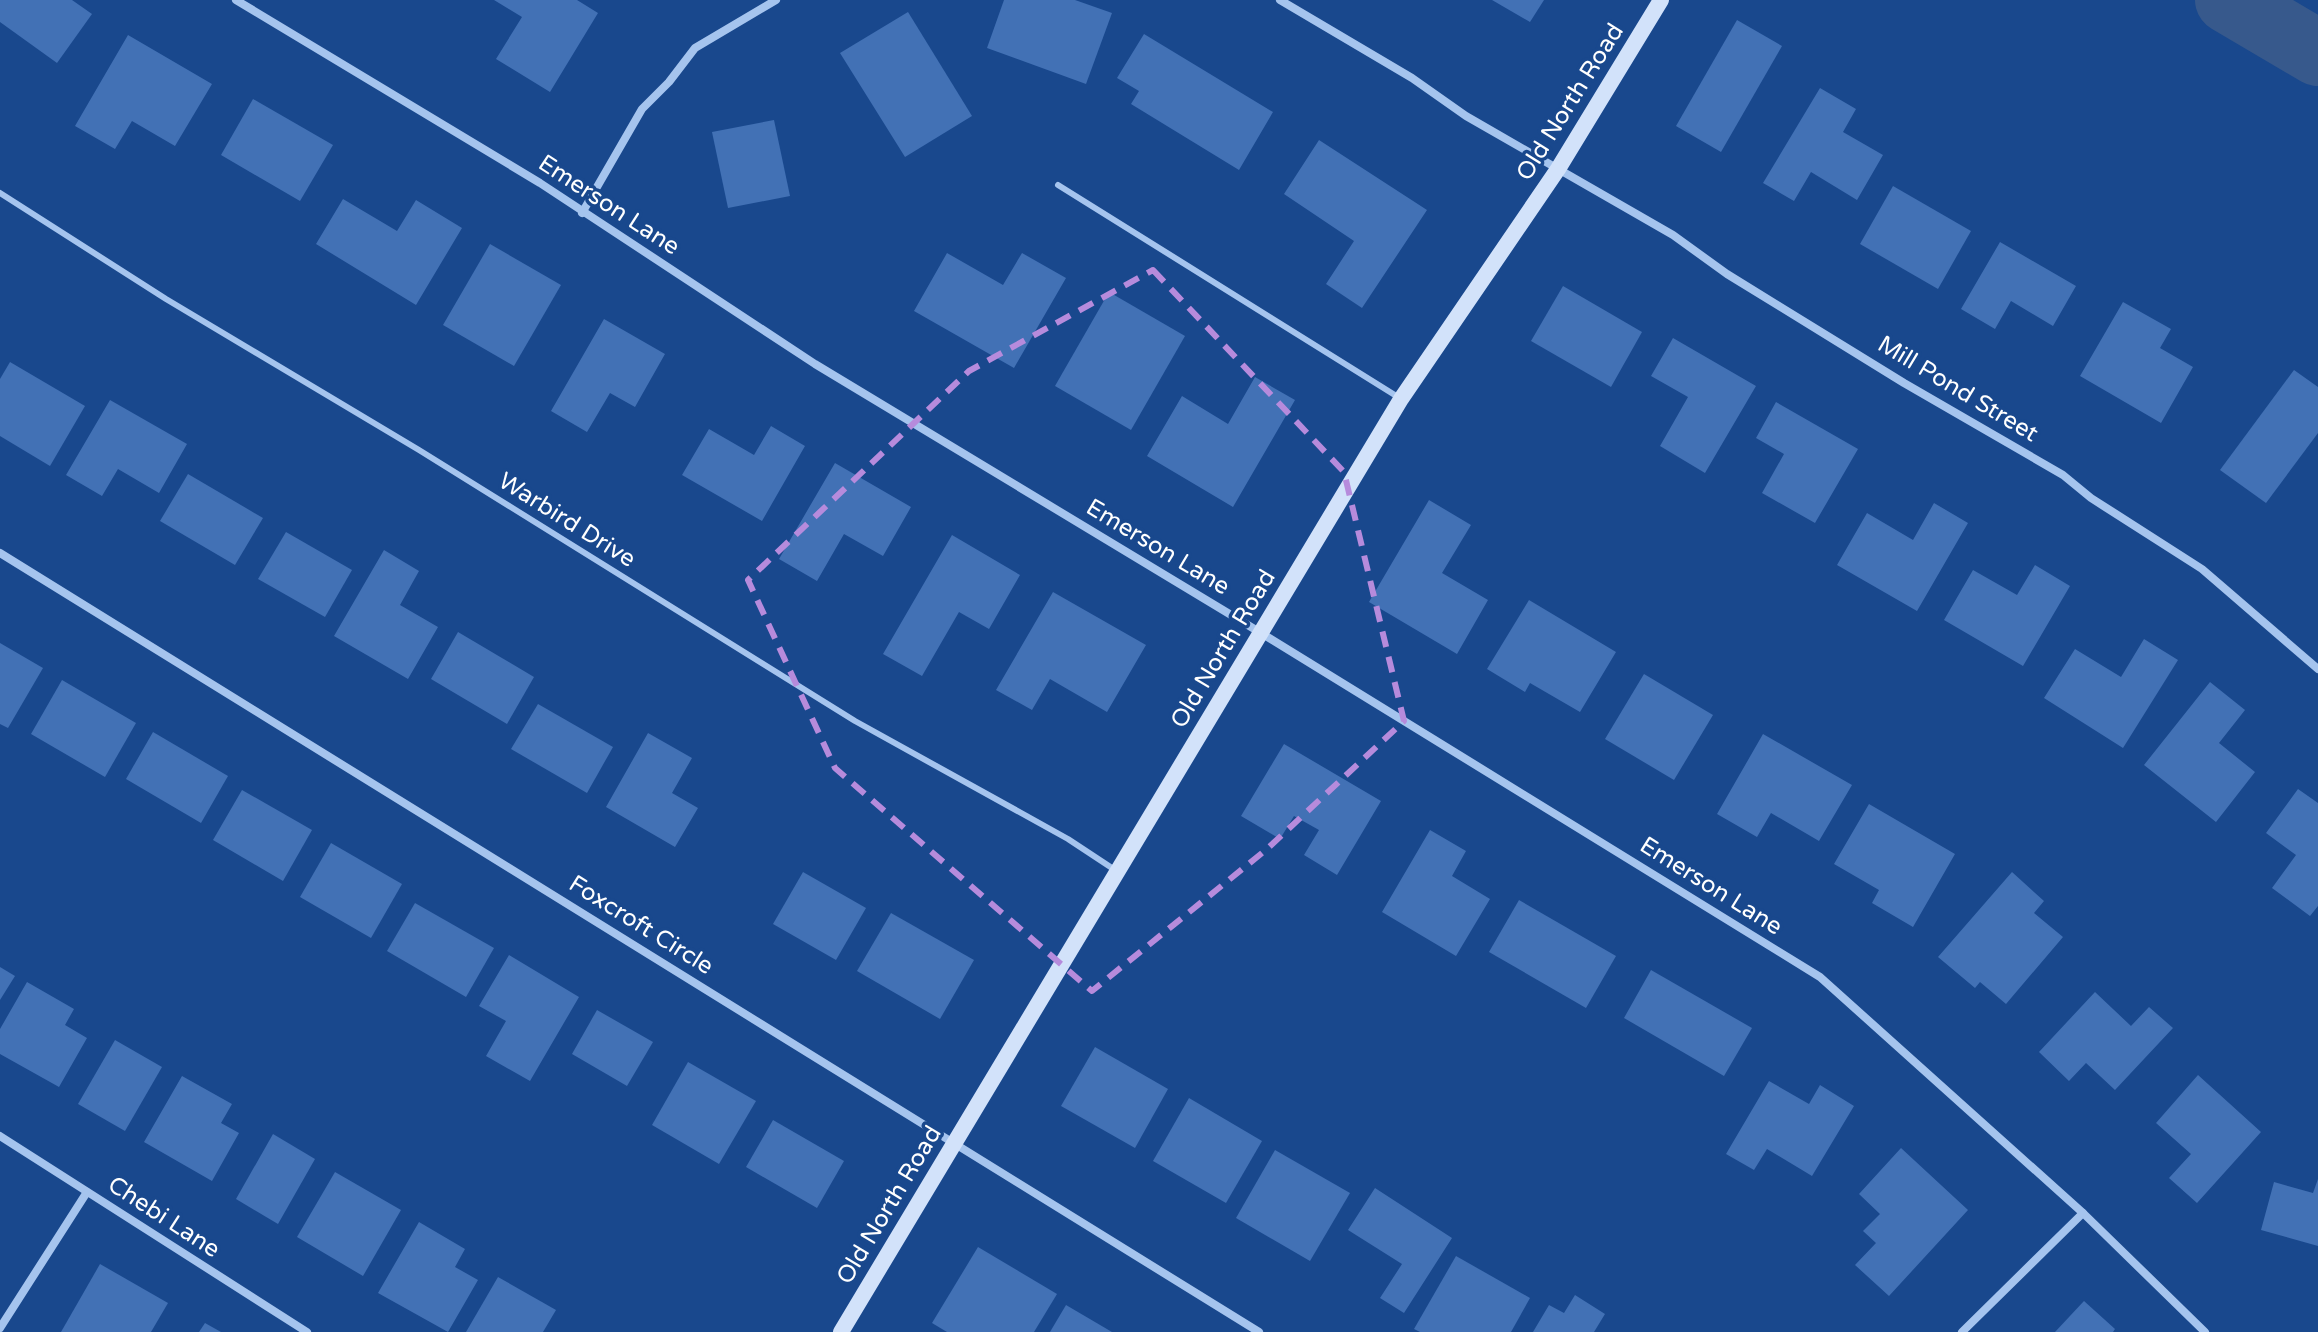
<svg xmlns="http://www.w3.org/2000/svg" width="2318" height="1332" font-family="'Varela Round',sans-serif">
  <rect width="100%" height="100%" fill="#19488d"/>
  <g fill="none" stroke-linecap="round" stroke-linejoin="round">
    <polyline stroke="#37598c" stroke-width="66" points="2228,0 2318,53"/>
  </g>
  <g fill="#4271b5">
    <polygon points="0,0 72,0 92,14 57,63 0,22"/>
    <polygon points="494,0 577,0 598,13 550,92 496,59 522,17"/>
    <polygon points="1004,0 1075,0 1112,13 1086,84 987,48"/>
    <polygon points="1492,0 1544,0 1530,22"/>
    <polygon points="908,12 972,116 905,157 840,53"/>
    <polygon points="1737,20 1782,46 1721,152 1676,126"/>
    <polygon points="1144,34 1273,112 1239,170 1131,104 1139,91 1117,78"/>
    <polygon points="128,35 212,84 175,146 132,121 115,149 75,126"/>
    <polygon points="1820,88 1856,109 1843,132 1883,155 1857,200 1811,172 1794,201 1763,183"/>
    <polygon points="253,99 333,145 300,201 221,155"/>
    <polygon points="774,120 790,196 728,208 712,132"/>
    <polygon points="1319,140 1427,210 1362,308 1326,284 1354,241 1284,194"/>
    <polygon points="1893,186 1971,231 1938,289 1860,244"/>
    <polygon points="343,199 397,231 416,200 462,228 416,305 316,244"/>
    <polygon points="2000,242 2076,286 2053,326 2011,301 1995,329 1961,309"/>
    <polygon points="490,244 561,285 514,366 443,325"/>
    <polygon points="947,253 1003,285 1022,253 1066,278 1014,368 914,311"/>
    <polygon points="1563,286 1642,332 1611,387 1531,341"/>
    <polygon points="1109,292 1185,336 1131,430 1055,386"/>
    <polygon points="2123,302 2171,329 2160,348 2193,367 2161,423 2080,376"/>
    <polygon points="604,319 665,354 635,407 610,393 587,432 551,411"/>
    <polygon points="1673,338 1756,386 1705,473 1660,446 1688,397 1651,376"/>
    <polygon points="10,362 85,406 50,466 0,436 0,379"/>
    <polygon points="2294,370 2318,387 2318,433 2266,503 2220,470"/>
    <polygon points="1255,377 1295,400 1233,507 1147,456 1182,396 1228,424"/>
    <polygon points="110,400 187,444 159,493 118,469 102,496 66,475"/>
    <polygon points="1776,402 1858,449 1815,523 1762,493 1784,454 1756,438"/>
    <polygon points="771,426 805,446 762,521 682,475 709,429 754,455"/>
    <polygon points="835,463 911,507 883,556 844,534 817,581 779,559"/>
    <polygon points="188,474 263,518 235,565 160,521"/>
    <polygon points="1429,500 1471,525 1442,573 1488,600 1457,654 1369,602"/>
    <polygon points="1934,503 1968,523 1917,611 1837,565 1867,513 1913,540"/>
    <polygon points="286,532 352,570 325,617 258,579"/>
    <polygon points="952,535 1020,575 989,629 959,612 922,676 883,654"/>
    <polygon points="384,550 419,571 400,605 438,627 408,679 334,636"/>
    <polygon points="2035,565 2070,586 2023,666 1944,620 1973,570 2017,595"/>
    <polygon points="1053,592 1146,645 1107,712 1050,679 1032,710 996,690"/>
    <polygon points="1529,600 1616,652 1580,712 1530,683 1525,692 1487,669"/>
    <polygon points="458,632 534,677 507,724 431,679"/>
    <polygon points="2144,639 2178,660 2123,748 2044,698 2075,649 2121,677"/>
    <polygon points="0,643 43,668 8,728 0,724"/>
    <polygon points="1644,674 1713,715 1674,780 1605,739"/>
    <polygon points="62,680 136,723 105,777 31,734"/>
    <polygon points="2210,682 2245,710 2219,743 2255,772 2216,822 2144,765"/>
    <polygon points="538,704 613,747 587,793 511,749"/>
    <polygon points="153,732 228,776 201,823 126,779"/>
    <polygon points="648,733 692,758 672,793 698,808 675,847 606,807"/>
    <polygon points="1763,734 1852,785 1819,841 1771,813 1757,837 1717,814"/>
    <polygon points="1284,744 1381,801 1337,875 1304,855 1319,830 1294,816 1280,839 1241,816"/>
    <polygon points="2298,789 2318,803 2318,906 2310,916 2272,888 2296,855 2266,833"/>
    <polygon points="242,790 312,830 283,881 213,840"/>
    <polygon points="1869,804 1955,854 1913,927 1872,903 1879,890 1834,864"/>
    <polygon points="1430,830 1466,851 1452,876 1490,899 1456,956 1382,912"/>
    <polygon points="331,843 402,884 371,938 300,897"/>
    <polygon points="803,872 866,908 836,960 773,924"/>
    <polygon points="2012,872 2044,901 2034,913 2063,937 2006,1004 1980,982 1975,988 1938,957"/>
    <polygon points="1519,900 1616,956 1586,1008 1489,952"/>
    <polygon points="415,903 494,948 466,997 387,951"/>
    <polygon points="891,913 974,960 940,1019 857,971"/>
    <polygon points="509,955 579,997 530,1081 486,1056 506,1021 479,1006"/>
    <polygon points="0,967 15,976 0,1000"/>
    <polygon points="1651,970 1752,1028 1724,1076 1624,1018"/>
    <polygon points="27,982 74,1009 65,1025 87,1038 59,1087 0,1054 0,1029"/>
    <polygon points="2095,992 2131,1026 2149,1007 2173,1028 2115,1090 2086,1063 2069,1081 2039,1052"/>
    <polygon points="597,1010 653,1042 627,1086 572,1054"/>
    <polygon points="115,1040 162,1067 125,1131 78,1104"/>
    <polygon points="1095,1047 1168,1089 1135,1148 1061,1106"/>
    <polygon points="688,1062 756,1101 719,1164 652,1125"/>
    <polygon points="2198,1075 2261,1132 2197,1203 2169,1178 2191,1154 2156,1123"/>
    <polygon points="182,1076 232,1104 221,1123 239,1133 212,1181 144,1142"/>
    <polygon points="1769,1081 1809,1104 1820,1085 1854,1106 1812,1176 1767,1149 1754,1170 1726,1154"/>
    <polygon points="1189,1098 1262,1141 1226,1203 1153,1161"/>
    <polygon points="773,1120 844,1161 817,1208 746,1167"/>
    <polygon points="273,1134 315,1159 278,1224 236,1199"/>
    <polygon points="1901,1148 1968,1210 1889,1296 1855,1265 1876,1243 1863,1231 1880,1214 1859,1194"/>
    <polygon points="1275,1150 1350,1193 1310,1261 1236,1218"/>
    <polygon points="335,1172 401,1210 363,1276 297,1237"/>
    <polygon points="2318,1179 2318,1246 2261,1230 2274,1182 2313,1193"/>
    <polygon points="1375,1188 1452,1238 1404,1313 1380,1298 1402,1264 1348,1230"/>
    <polygon points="419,1222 465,1249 455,1267 478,1280 448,1332 378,1293"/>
    <polygon points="978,1247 1057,1294 1034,1332 947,1332 932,1323"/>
    <polygon points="1456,1256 1530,1298 1511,1332 1420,1332 1414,1329"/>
    <polygon points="100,1264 168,1303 151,1332 61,1332"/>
    <polygon points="498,1277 556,1310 543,1332 466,1332"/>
    <polygon points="1575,1295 1605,1314 1594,1332 1533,1332 1549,1305 1564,1313"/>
    <polygon points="2084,1301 2115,1329 2113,1332 2055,1332"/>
    <polygon points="1066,1305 1112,1332 1050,1332"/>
    <polygon points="205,1323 221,1332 199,1332"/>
  </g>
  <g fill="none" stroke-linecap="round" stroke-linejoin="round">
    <g stroke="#a5c4ee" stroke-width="6">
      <polyline points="1058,185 1398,397"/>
      <polyline points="0,193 166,299 419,450 855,721 1068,839 1115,870"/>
    </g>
    <g stroke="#a5c4ee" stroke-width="8">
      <polyline points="236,0 540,183 815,364 1261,633 1820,977 2083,1213 2205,1332"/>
      <polyline points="1280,0 1412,78 1466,116 1673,235 1727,274 1904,383 2063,475 2091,498 2202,569 2318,669"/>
      <polyline points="582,213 642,109 669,82 695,48 776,0"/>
      <polyline points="0,553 1259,1332"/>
      <polyline points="0,1136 307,1332"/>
      <polyline points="0,1328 87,1192"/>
      <polyline points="1962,1332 2083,1213"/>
    </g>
    <polyline stroke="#d2e2fa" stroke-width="16" points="841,1332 1401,399 1558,169 1661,0"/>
  </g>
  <path fill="none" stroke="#b68bdc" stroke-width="6" stroke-dasharray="16 10" stroke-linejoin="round" d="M 1153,270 L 1344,472 L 1404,721 L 1267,849 L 1092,991 L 835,768 L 748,580 L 969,371 Z"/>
  <g text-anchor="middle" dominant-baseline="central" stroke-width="7" stroke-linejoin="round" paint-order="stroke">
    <g font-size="24" fill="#fff" stroke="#19488d">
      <text transform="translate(1570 102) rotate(-58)">Old North Road</text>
      <text transform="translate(609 205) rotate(33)">Emerson Lane</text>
      <text transform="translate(1958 389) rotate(31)">Mill Pond Street</text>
      <text transform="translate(567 520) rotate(32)">Warbird Drive</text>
      <text transform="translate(1158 547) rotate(31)">Emerson Lane</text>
      <text transform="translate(1223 649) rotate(-59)">Old North Road</text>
      <text transform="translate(1711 886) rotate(32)">Emerson Lane</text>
      <text transform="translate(641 925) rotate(32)">Foxcroft Circle</text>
      <text transform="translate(889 1205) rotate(-59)">Old North Road</text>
      <text transform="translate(164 1217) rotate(33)">Chebi Lane</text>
    </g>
  </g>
</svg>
